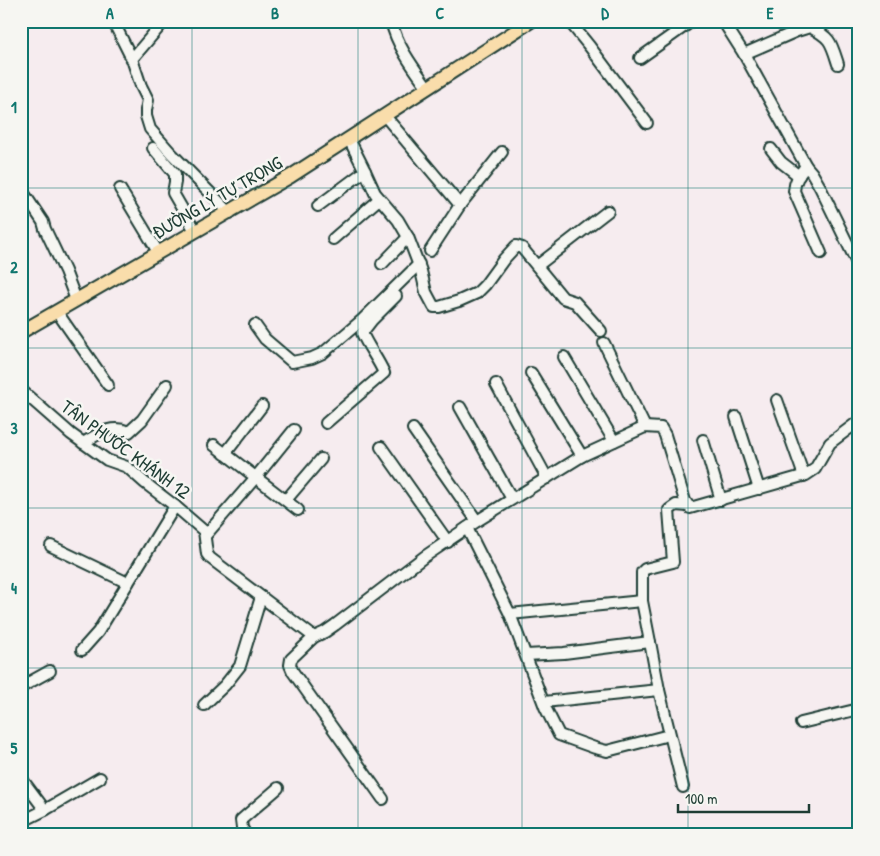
<svg xmlns="http://www.w3.org/2000/svg" width="880" height="856" font-family="'Patrick Hand',sans-serif">
  <rect width="100%" height="100%" fill="#f6ecef"/>
  <filter id="ink" filterUnits="userSpaceOnUse"><feTurbulence type="fractalNoise" baseFrequency=".02" numOctaves="2"/><feDisplacementMap in="SourceGraphic" scale="10" xChannelSelector="R" yChannelSelector="G"/><feConvolveMatrix kernelMatrix="1 2 1 2 8 2 1 2 1" color-interpolation-filters="sRGB"/></filter>
  <g filter="url(#ink)">
    <g fill="none" stroke-linecap="round" stroke-linejoin="round">
      <defs>
        <g id="minor">
          <polyline points="113,21 132,59"/>
          <polyline points="162,21 161,25 132,59 141,86 148,100 146,110 146,116 150,129 171,153 230,213"/>
          <path d="M 391,21 C 397,46 413,67 428,88"/>
          <polyline points="569,21 590,47 647,123"/>
          <polyline points="723,21 744,54 806,166 812,173 820,187 859,267"/>
          <path d="M 744,54 L 797,31 L 810,27 C 831,38 831,42 838,64"/>
          <polyline points="640,58 692,21"/>
          <polyline points="385,116 460,205"/>
          <polyline points="349,139 365,171 375,193 398,220 408,237 421,271 426,292 434,307 439,307 459,301 477,293 485,285 504,259 516,246 522,248 563,298 575,302 601,331"/>
          <polyline points="153,148 175,174 175,182 173,193 195,231"/>
          <polyline points="771,149 781,162 799,176"/>
          <path d="M 806,166 C 799,175 795,179 794,191 L 821,253"/>
          <polyline points="21,189 43,222 45,229 65,271 76,300"/>
          <polyline points="120,189 158,252"/>
          <polyline points="318,206 365,171"/>
          <polyline points="333,239 379,199"/>
          <polyline points="430,251 460,205 502,152"/>
          <polyline points="382,264 408,237"/>
          <polyline points="537,266 608,211"/>
          <polyline points="57,312 108,385"/>
          <polyline points="255,325 265,339 292,362 312,358 323,353 362,320 419,264"/>
          <polyline points="604,343 645,427"/>
          <polyline points="564,357 614,441"/>
          <polyline points="531,373 582,456"/>
          <polyline points="496,384 547,478"/>
          <polyline points="21,390 71,434 107,460 127,467 145,483 175,506 204,531 207,554 210,558 314,637"/>
          <polyline points="777,400 804,476"/>
          <polyline points="460,407 512,499"/>
          <polyline points="736,417 759,489"/>
          <path d="M 326,423 L 384,373 C 378,359 368,347 362,333 L 372,320 L 396,296"/>
          <polyline points="413,429 477,521"/>
          <polyline points="703,440 721,500"/>
          <path d="M 83,443 C 99,434 110,424 129,432 L 142,420 L 167,385"/>
          <polyline points="214,445 298,510"/>
          <polyline points="381,447 448,542"/>
          <polyline points="225,454 262,406"/>
          <polyline points="286,500 321,459"/>
          <polyline points="467,528 510,614 545,707 559,735 595,748 607,751 669,735"/>
          <polyline points="205,536 256,477 294,430"/>
          <polyline points="51,546 128,583"/>
          <polyline points="510,614 642,601"/>
          <polyline points="650,642 659,690 683,787"/>
          <polyline points="82,650 98,632 175,506"/>
          <polyline points="526,655 564,653 650,642 642,601 642,572 645,569 673,562 669,510 676,505 688,506"/>
          <polyline points="21,687 50,671"/>
          <polyline points="544,702 659,690"/>
          <polyline points="204,705 225,685 240,666 261,597"/>
          <polyline points="801,723 859,709"/>
          <polyline points="21,778 45,810 100,778"/>
          <polyline points="383,799 293,672 290,665 291,659 314,637 325,632 335,625 424,557 477,521 582,456 645,427 661,428 665,435 685,501 690,508 806,475 815,469 826,450 830,443 859,421"/>
          <polyline points="21,822 45,810"/>
          <polyline points="246,835 242,828 241,820 278,788"/>
        </g>
        <polyline id="major" points="21,332 291,176 531,21"/>
      </defs>
      <use href="#minor" stroke="#1f3d34" stroke-width="14"/>
      <use href="#major" stroke="#1f3d34" stroke-width="16"/>
      <use href="#minor" stroke="#f6f6f2" stroke-width="10"/>
      <use href="#major" stroke="#f9ddab" stroke-width="12"/>
    </g>
  </g>
  <path fill="none" stroke="#0f766e" stroke-width="1" stroke-opacity="0.55" d="M 192,21 L 192,835M 358,21 L 358,835M 522,21 L 522,835M 688,21 L 688,835M 21,188 L 859,188M 21,348 L 859,348M 21,508 L 859,508M 21,668 L 859,668"/>
  <g text-anchor="middle" dominant-baseline="central" stroke-width="5" stroke-linejoin="round" paint-order="stroke">
    <g font-size="19" fill="#1f3d34" stroke="#f6f6f2">
      <text transform="translate(217 197) rotate(-30)">ĐƯỜNG LÝ TỰ TRỌNG</text>
      <text transform="translate(126 449) rotate(36)">TÂN PHƯỚC KHÁNH 12</text>
    </g>
  </g>
  <rect width="880" height="856" fill="none" stroke="#f6f6f2" stroke-width="55"/>
  <path d="M678 804v8h131v-8" fill="none" stroke="#1f3d34" stroke-width="2.5"/>
  <text x="685" y="804" font-size="15" fill="#1f3d34" stroke="#f6f6f2" stroke-width="4" paint-order="stroke">100 m</text>
  <rect x="28" y="28" width="824" height="800" fill="none" stroke="#0f766e" stroke-width="2"/>
  <g font-size="16" text-anchor="middle" font-weight="bold" fill="#0f766e">
    <text x="110" y="19">A</text>
    <text x="275" y="19">B</text>
    <text x="440" y="19">C</text>
    <text x="605" y="19">D</text>
    <text x="770" y="19">E</text>
    <text x="14" y="113">1</text>
    <text x="14" y="273">2</text>
    <text x="14" y="434">3</text>
    <text x="14" y="594">4</text>
    <text x="14" y="754">5</text>
  </g>
</svg>
